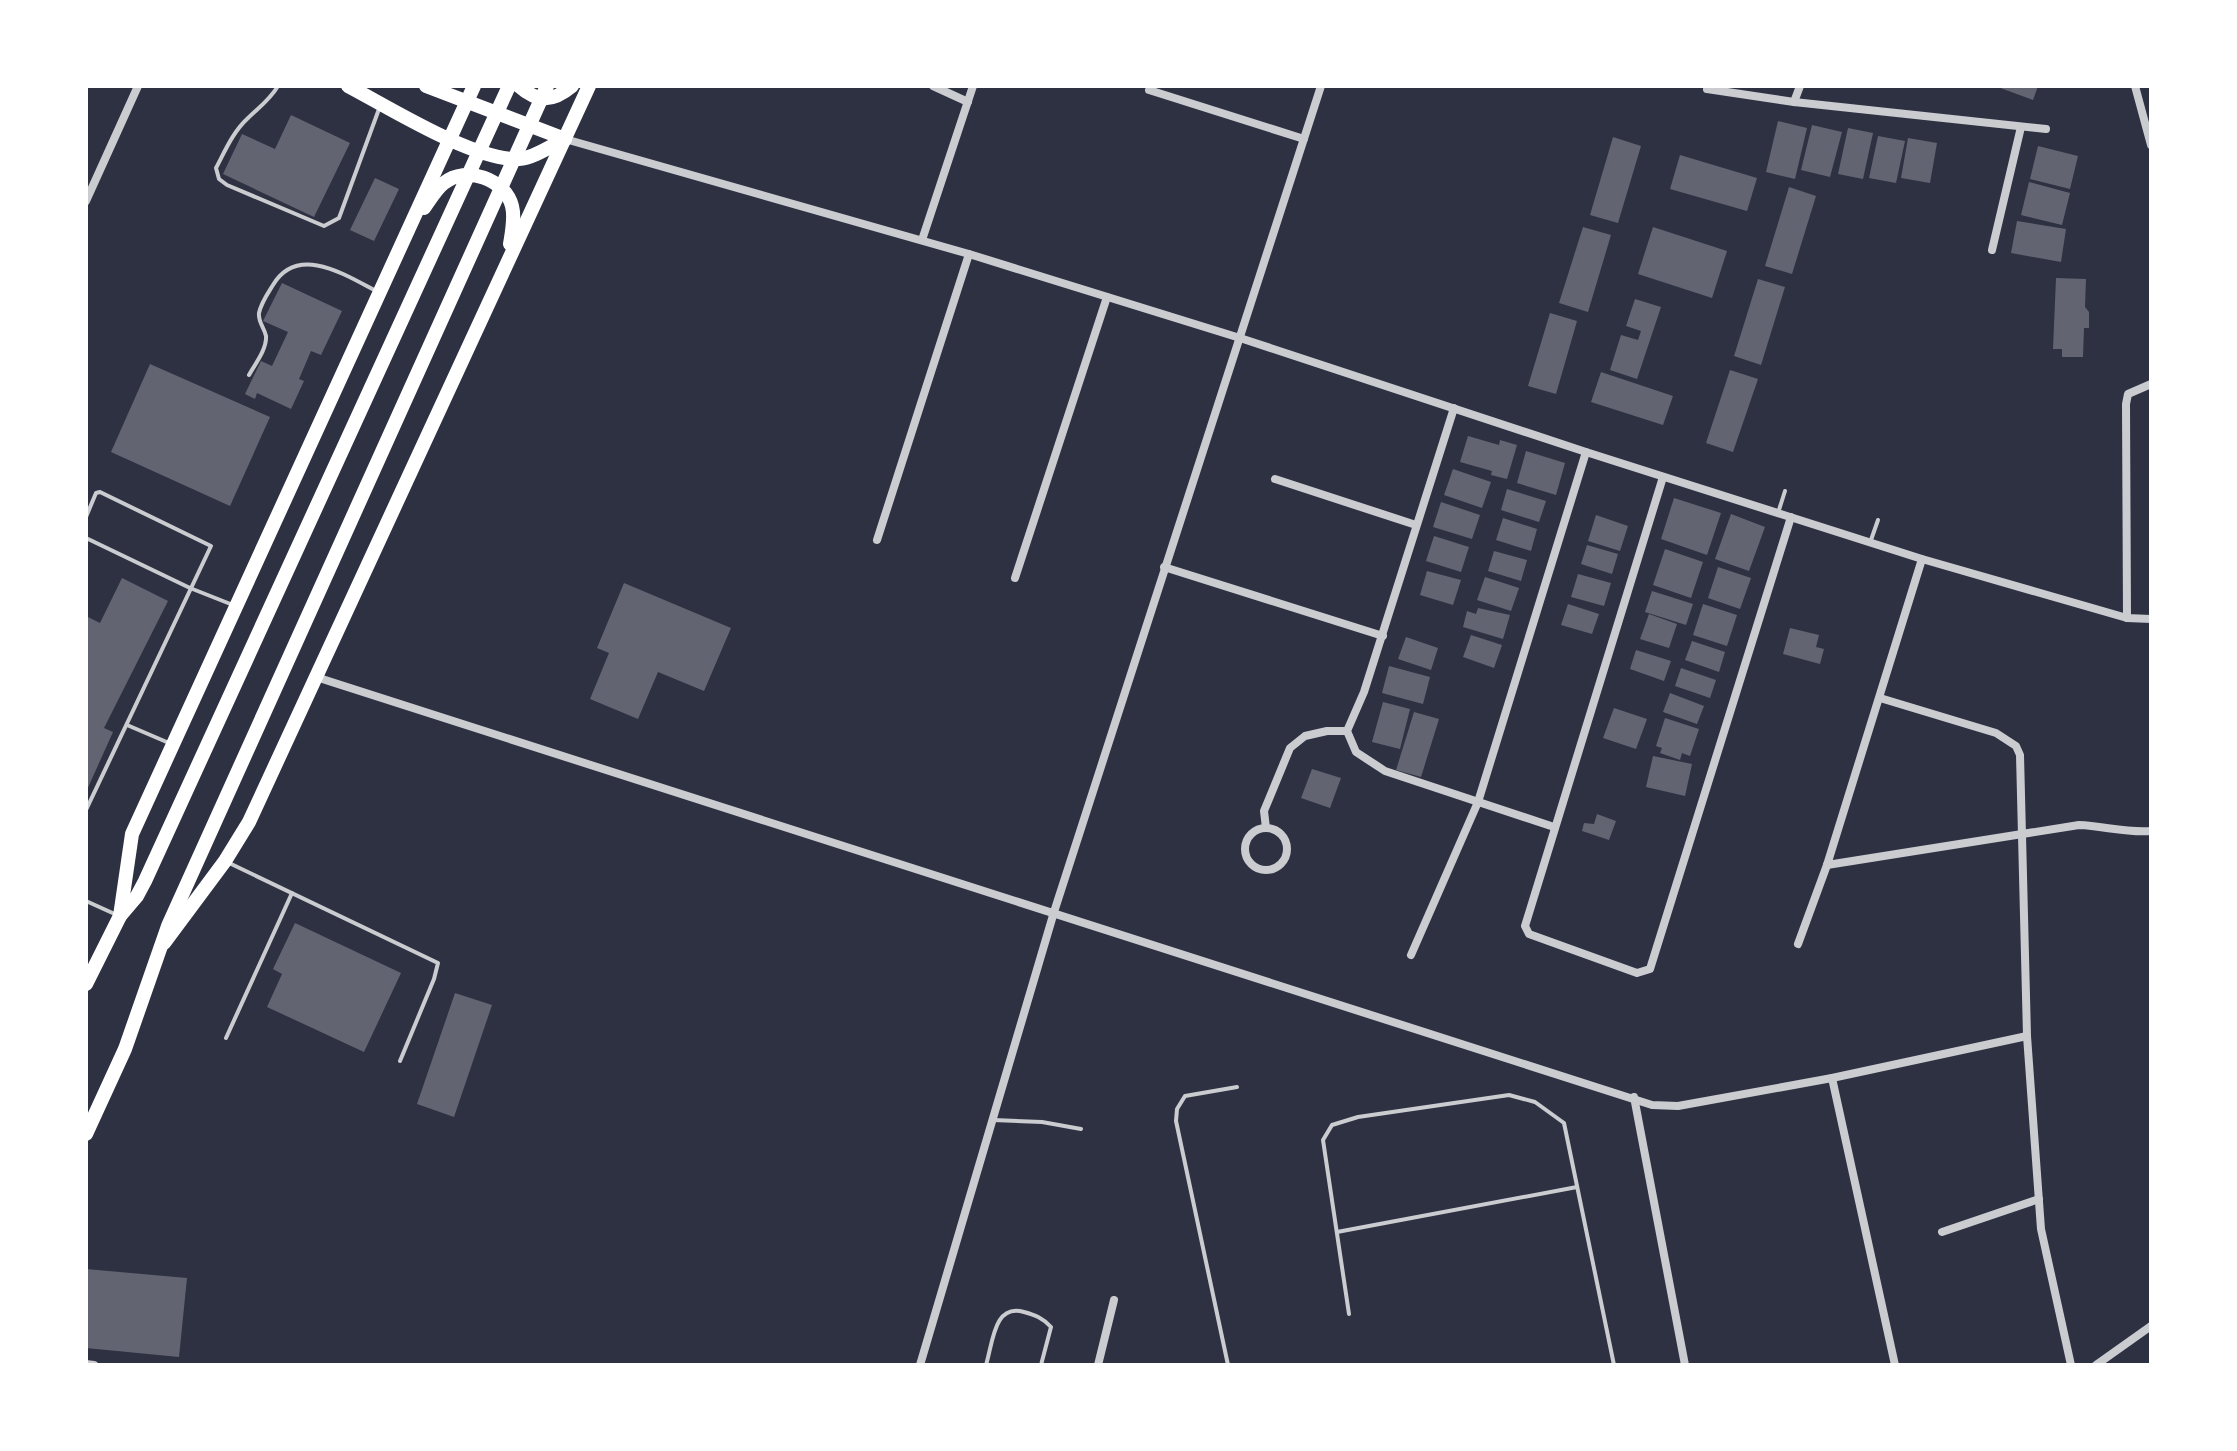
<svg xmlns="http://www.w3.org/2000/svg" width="2237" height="1451" font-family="'Source Sans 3',sans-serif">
  <rect width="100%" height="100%" fill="#2d3142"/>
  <g fill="#626471">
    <polygon points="1995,86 2038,86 2033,100"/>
    <polygon points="291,115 350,143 314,217 223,174 242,134 275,149"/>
    <polygon points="1778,121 1807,128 1795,179 1766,172"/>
    <polygon points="1812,125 1842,132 1830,177 1801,170"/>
    <polygon points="1848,128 1873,133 1863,179 1838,174"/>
    <polygon points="1878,136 1905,141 1896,183 1869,178"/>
    <polygon points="1613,137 1641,146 1618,223 1590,215"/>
    <polygon points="1908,138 1937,143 1930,183 1901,178"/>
    <polygon points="2038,146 2078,156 2070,189 2030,179"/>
    <polygon points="1680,155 1757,178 1747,211 1670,189"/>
    <polygon points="375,178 399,189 374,241 350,230"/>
    <polygon points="2029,182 2070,193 2062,225 2021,215"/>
    <polygon points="1789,187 1816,196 1792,274 1765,266"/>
    <polygon points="2017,221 2066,229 2061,262 2011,253"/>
    <polygon points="1583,227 1611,235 1588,312 1559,303"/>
    <polygon points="1653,227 1727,251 1712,298 1638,274"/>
    <polygon points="2056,278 2086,279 2085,307 2089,312 2089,328 2084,328 2083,357 2062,357 2062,349 2053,349"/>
    <polygon points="1758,279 1785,287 1761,365 1734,356"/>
    <polygon points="282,283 342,311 321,355 311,351 299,379 304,381 291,409 257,393 255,399 245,394 261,361 272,366 288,332 263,321"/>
    <polygon points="1635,299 1661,307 1637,379 1610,370 1621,335 1638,340 1641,331 1626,326"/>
    <polygon points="1550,313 1577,321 1556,394 1528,386"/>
    <polygon points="150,364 270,417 230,506 111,452"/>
    <polygon points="1730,370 1758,379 1733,452 1706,443"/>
    <polygon points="1601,372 1673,396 1663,425 1591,402"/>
    <polygon points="1468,436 1499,445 1500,440 1517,445 1507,479 1491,475 1492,471 1460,462"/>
    <polygon points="1526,451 1565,463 1556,495 1517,483"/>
    <polygon points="1453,469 1491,482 1482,508 1444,495"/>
    <polygon points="1507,489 1546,501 1539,522 1501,510"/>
    <polygon points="1674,498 1721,513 1707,555 1661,539"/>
    <polygon points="1441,502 1480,515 1472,539 1433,527"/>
    <polygon points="1731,514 1765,527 1749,571 1715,559"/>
    <polygon points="1596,515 1628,526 1620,551 1588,541"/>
    <polygon points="1503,518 1537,529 1531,551 1496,540"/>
    <polygon points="1434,536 1469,547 1461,572 1426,561"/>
    <polygon points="1587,545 1618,554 1612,574 1581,564"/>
    <polygon points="1665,549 1703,562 1691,598 1653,585"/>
    <polygon points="1494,551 1527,560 1521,581 1488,571"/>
    <polygon points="1718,567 1751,578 1740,609 1708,598"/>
    <polygon points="1427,571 1461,580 1453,605 1420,595"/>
    <polygon points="1578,574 1611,583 1604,606 1571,597"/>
    <polygon points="1485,577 1519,588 1511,611 1477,600"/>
    <polygon points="122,578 168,601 104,728 113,732 86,792 86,616 100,623"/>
    <polygon points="624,583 731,628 704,691 658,672 638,719 590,699 609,653 597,648"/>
    <polygon points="1652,591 1693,604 1686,625 1645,612"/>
    <polygon points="1568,604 1599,614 1592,634 1561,625"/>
    <polygon points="1703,604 1737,615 1727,646 1693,635"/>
    <polygon points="1478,608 1510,615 1503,639 1463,627 1467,611 1476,614"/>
    <polygon points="1649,614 1677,624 1669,648 1640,639"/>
    <polygon points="1790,628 1819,635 1816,647 1824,649 1820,664 1783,654"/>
    <polygon points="1471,635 1502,645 1494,668 1463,657"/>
    <polygon points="1406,637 1438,648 1431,670 1398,659"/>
    <polygon points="1692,641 1725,652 1719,672 1685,660"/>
    <polygon points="1636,650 1671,661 1664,681 1630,669"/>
    <polygon points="1389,666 1430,677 1423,704 1382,693"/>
    <polygon points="1681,668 1716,680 1710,698 1675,686"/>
    <polygon points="1670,693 1704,706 1697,724 1663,712"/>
    <polygon points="1383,702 1410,709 1400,749 1372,742"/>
    <polygon points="1614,708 1647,719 1636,749 1603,738"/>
    <polygon points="1414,712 1439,719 1421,777 1396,770"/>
    <polygon points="1665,718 1699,729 1690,756 1682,753 1680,760 1660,753 1662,748 1656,746"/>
    <polygon points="1653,756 1692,764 1685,796 1646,787"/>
    <polygon points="1312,769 1341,778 1330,808 1301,798"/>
    <polygon points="1597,814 1616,821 1609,840 1582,831 1584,823 1594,824"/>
    <polygon points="295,923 401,973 364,1052 267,1007 282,974 273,969"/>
    <polygon points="455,993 492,1005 454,1117 417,1104"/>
    <polygon points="86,1269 187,1278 179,1357 86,1348"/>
  </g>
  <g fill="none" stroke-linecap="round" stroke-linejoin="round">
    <g stroke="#caccd0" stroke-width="4">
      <path d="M 278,86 C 269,101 259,107 247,119 C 233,132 225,151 216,168 L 219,179 L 227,185 L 324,226 L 339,218 L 379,109"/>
      <path d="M 249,375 C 255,364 267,349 266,336 C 264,327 258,322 259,313 C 261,303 268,293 273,285 C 298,243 347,276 378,292"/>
      <polyline points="1778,513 1785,491"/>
      <polyline points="86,517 96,493 100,492 211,546 86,810"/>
      <polyline points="86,538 190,588 233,605"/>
      <polyline points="1871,540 1878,520"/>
      <polyline points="127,725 169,743"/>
      <polyline points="227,862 438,963 434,979 400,1061"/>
      <polyline points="86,901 117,915"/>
      <polyline points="226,1038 292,893"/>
      <polyline points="993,1120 1042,1122 1081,1129"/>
      <polyline points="1337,1232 1577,1187"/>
      <polyline points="1349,1314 1323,1140 1332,1125 1358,1117 1509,1095 1535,1102 1564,1123 1614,1365"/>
      <path d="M 986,1365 C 993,1342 994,1303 1024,1312 C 1035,1315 1043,1318 1051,1327 L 1041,1365"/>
      <polyline points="1228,1365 1176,1121 1177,1109 1185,1096 1237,1087"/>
    </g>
    <g stroke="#caccd0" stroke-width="8">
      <polyline points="933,86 968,102"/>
      <polyline points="2135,86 2151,145"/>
      <polyline points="1707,89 1794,102 2046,129"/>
      <polyline points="1149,90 1304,139"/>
      <polyline points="1794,102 1800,86"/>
      <polyline points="565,139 969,254 1240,338 1586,452 1922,559 2127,618 2151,619"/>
      <polyline points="86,201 138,86"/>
      <polyline points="922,240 973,86"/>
      <polyline points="1992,250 2021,127"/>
      <polyline points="1663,477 1525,926 1529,934 1637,973 1650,969 1791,517"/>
      <polyline points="1275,479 1416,525"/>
      <polyline points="877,540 969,254"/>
      <polyline points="1164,567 1383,636"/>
      <polyline points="1015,578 1107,297"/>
      <polyline points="2127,618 2126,404 2128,394 2151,384"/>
      <polyline points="316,677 1652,1105 1678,1106 1832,1078 2027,1036"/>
      <polyline points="1880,698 1996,733 2016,746 2020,755 2027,1036 2041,1229 2071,1365"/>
      <polyline points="1347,731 1364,692 1454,408"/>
      <polyline points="1266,828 1264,811 1290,748 1305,736 1327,731 1347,731 1356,752 1385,771 1554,827"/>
      <circle cx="1266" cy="849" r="21"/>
      <path d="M 1827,865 L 2079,825 C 2104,826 2126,833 2151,831"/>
      <polyline points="1798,944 1827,865 1922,559"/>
      <polyline points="1411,955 1478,802 1586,452"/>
      <polyline points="1832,1078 1895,1365"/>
      <polyline points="1634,1097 1685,1365"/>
      <polyline points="1942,1232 2039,1199"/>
      <polyline points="86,1364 94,1365"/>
      <polyline points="920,1365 1054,912 1321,86"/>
      <polyline points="1098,1365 1114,1300"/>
      <polyline points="2096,1365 2151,1326"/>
    </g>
    <g stroke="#fff" stroke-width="14">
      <path d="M 348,86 C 390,108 474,161 519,159 C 534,158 552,145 565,139"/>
      <polyline points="426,86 565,139"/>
      <path d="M 519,86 C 538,103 553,102 572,86"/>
      <path d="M 424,208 C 430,200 436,189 444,183 C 466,165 505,179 512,206 C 515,218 512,232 510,244"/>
      <polyline points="120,916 132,834 474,86"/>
      <polyline points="164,943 225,861 249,822 589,86"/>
    </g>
    <g stroke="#fff" stroke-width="14">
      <polyline points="86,984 120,916 137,896 145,881 509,86"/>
      <polyline points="86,1134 125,1049 168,926 547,86"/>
    </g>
  </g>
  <rect width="2237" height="1451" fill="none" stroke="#ffffff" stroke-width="176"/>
</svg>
